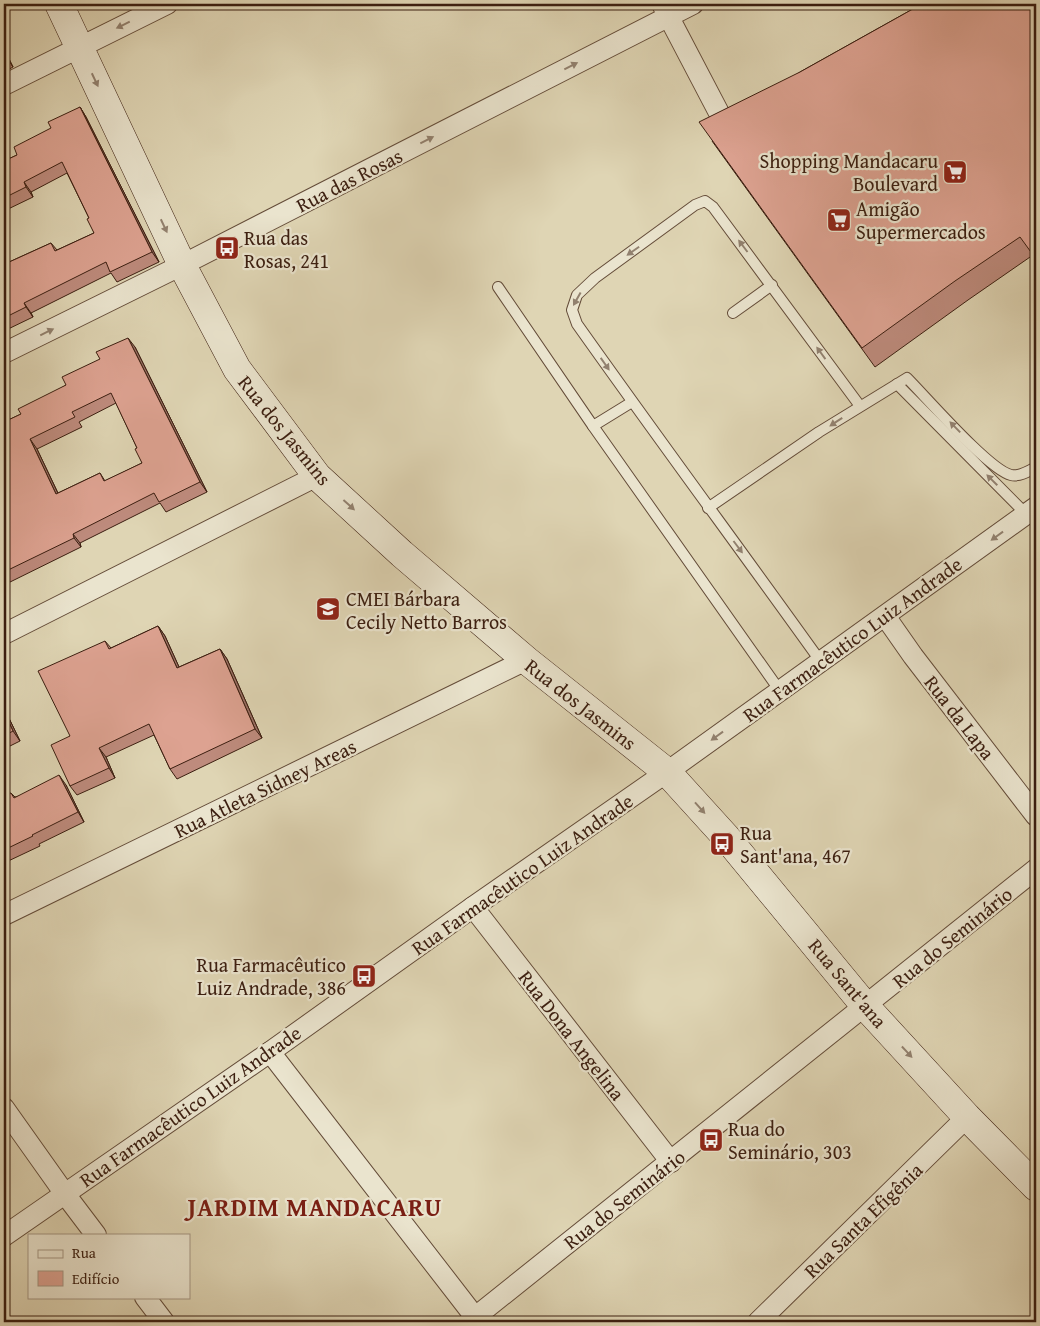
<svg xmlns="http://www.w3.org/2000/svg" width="1040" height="1326" font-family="'Gentium Book Plus',serif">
  <rect width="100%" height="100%" fill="#dfd5b4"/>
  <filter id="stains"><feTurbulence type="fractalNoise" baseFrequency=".004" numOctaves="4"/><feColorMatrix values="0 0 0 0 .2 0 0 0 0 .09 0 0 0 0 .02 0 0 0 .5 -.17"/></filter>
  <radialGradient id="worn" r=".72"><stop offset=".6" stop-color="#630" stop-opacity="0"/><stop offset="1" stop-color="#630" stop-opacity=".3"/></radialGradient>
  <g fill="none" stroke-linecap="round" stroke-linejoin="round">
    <defs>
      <g id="lane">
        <polyline points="498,287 593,426 632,402"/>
        <polyline points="733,313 772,285"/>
        <polyline points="897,384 1026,514"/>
        <polyline points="593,426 780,691"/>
        <path d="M 708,508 L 819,432 L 907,378 C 926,397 989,470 1011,475 C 1020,477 1029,471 1036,467"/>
        <path d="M 821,662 C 740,549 657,437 577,324 L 572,310 L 577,295 L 595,278 L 695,205 L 705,201 L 713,207 L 860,406"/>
      </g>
      <g id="street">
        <polyline points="662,4 718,111"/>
        <polyline points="4,85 167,4"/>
        <polyline points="4,353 182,265 693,4"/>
        <polyline points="885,616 913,656 1036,816"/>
        <polyline points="4,634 317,476"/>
        <polyline points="473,907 671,1162"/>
        <polyline points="4,915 526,660"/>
        <polyline points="270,1052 475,1317"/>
        <polyline points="4,1108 65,1194 96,1235"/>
        <polyline points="4,1236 270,1052 473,907 667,772 1036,507"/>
        <polyline points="145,1297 164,1322"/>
        <polyline points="469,1322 1036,869"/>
        <polyline points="758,1322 967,1117"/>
      </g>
      <polyline id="secondary" points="59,4 182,265 237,369 317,476 402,554 526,660 667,772 726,837 866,1007 967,1117 1036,1187"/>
    </defs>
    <use href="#lane" stroke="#644c39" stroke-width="12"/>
    <use href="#street" stroke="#644c39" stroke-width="22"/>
    <use href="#secondary" stroke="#3b1e10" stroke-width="29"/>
    <use href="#lane" stroke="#eae4ce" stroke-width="10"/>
    <use href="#street" stroke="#eae4ce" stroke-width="20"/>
    <use href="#secondary" stroke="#eae4ce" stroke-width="28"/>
  </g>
  <g fill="#be8b7d" stroke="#3b1e10" fill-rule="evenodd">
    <polygon points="920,5 1033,255 968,300 875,367 712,141 800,72"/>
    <polygon points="4,49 13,67 4,72"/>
    <polygon points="80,107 86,117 159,262 117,282 111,273 31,313 33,317 4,331 4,251 9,262 51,243 57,250 94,233 89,218 67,173 31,192 33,197 4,211 4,161 17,155"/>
    <path d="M 135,347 L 207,492 L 166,512 L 160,503 L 80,543 L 81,547 L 4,585 L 4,422 L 21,414 L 66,385 ZM 116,403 L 137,448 L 142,463 L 105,481 L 100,473 L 58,493 L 37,449 L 82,427 L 79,422 Z"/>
    <polygon points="158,626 165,636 179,667 220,649 227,659 262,738 177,779 170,769 154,735 106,757 115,778 77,795 70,786 70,736 105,641 111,648"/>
    <polygon points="4,708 20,741 4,749"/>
    <polygon points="66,785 84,822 39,844 40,846 4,863 4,796 11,793 15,797"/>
  </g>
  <g fill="#9b7166" stroke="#3b1e10">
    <polygon points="4,49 13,67 4,53"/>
    <polygon points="80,107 86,117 159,262 152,252"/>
    <polygon points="24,182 31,192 33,197 26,187"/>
    <polygon points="4,251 14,273 7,263 4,256"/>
    <polygon points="24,303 31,313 33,317 26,307"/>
    <polygon points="128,338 135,347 207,492 200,482"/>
    <polygon points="30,439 37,449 63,504 56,494"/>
    <polygon points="73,534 80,543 81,547 74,538"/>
    <polygon points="158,626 165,636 184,678 177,668"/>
    <polygon points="220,649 227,659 262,738 255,729"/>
    <polygon points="4,708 20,741 13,731 4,712"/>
    <polygon points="99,748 106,757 115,778 109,768"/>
    <polygon points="59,775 66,785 84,822 78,812"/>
  </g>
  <g fill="#dda291" stroke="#3b1e10" fill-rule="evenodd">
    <polygon points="919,4 1036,4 1036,259 1020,237 955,281 862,348 699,122 800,72 920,5"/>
    <polygon points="80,107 152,252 110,272 106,262 24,303 26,307 4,318 4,256 7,263 51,243 55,251 94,233 87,219 89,218 62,162 24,182 26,187 4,198 4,161 17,155 14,147 51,128 48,122"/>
    <path d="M 128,338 L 200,482 L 159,502 L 154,493 L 73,534 L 74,538 L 4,572 L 4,422 L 21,414 L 18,409 L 66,385 L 62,377 L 100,359 L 96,352 ZM 111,393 L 137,448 L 135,449 L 142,463 L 104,481 L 100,473 L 56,494 L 30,439 L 75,417 L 72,412 Z"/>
    <polygon points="158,626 177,668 220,649 255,729 170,769 149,724 99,748 109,768 70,786 51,745 70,736 38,671 105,641 109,649"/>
    <polygon points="4,712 13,731 4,736"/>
    <polygon points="59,775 78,812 32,835 33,836 4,850 4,796 11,793 14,798"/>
  </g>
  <defs><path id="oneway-solid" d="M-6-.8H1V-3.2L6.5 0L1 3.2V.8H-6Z" transform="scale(1.25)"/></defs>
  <g fill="#92816f">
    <use href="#oneway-solid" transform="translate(123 25) rotate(154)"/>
    <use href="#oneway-solid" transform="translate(571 66) rotate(-27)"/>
    <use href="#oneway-solid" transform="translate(95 80) rotate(65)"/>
    <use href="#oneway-solid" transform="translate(427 140) rotate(-27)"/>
    <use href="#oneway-solid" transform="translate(164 226) rotate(65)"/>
    <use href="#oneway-solid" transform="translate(743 246) rotate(-127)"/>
    <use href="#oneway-solid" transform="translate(633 251) rotate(145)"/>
    <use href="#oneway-solid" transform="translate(577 299) rotate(119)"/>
    <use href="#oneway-solid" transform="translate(47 332) rotate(-26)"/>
    <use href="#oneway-solid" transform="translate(821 353) rotate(-126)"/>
    <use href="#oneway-solid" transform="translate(605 364) rotate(55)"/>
    <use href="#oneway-solid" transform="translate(836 422) rotate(147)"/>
    <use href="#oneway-solid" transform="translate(955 427) rotate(-134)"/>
    <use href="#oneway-solid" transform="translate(992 480) rotate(-135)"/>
    <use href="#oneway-solid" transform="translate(349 505) rotate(42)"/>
    <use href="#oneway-solid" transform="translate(997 536) rotate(144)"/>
    <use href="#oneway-solid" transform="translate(738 547) rotate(53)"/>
    <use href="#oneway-solid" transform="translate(717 736) rotate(144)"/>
    <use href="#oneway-solid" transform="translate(700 808) rotate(48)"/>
    <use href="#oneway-solid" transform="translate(907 1052) rotate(47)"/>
  </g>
  <defs>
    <symbol id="supermarket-square" viewBox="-11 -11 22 22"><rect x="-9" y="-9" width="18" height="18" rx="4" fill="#8f2418" stroke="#eae4ce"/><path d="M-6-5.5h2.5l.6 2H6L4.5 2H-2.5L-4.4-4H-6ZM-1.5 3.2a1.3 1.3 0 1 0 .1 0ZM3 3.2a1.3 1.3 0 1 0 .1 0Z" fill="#fff"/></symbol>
    <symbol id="bus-square" viewBox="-11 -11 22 22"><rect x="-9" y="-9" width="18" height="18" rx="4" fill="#8f2418" stroke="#eae4ce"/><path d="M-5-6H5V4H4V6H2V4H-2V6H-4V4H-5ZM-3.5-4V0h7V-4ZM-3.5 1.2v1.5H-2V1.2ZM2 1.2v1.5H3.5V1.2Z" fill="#fff"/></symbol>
    <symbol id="school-square" viewBox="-11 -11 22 22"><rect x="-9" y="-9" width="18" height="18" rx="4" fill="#8f2418" stroke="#eae4ce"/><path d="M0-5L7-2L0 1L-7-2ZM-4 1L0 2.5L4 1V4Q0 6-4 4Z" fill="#fff"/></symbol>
  </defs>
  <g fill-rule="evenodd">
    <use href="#supermarket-square" x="941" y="158" width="28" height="28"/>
    <use href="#supermarket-square" x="825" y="206" width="28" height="28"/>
    <use href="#bus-square" x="213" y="234" width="28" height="28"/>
    <use href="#school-square" x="314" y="595" width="28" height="28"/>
    <use href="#bus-square" x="708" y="830" width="28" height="28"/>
    <use href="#bus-square" x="350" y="962" width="28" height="28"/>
    <use href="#bus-square" x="697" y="1126" width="28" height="28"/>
  </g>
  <g text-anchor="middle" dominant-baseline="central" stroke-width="4.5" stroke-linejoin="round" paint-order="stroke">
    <g font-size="20" fill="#3b1e10" stroke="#eae4ce" text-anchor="start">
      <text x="938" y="160" text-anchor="end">Shopping Mandacaru<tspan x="938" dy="23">Boulevard</tspan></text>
      <text x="856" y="208">Amigão<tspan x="856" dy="23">Supermercados</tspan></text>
      <text x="244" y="237">Rua das<tspan x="244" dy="23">Rosas, 241</tspan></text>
      <text x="346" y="598">CMEI Bárbara<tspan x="346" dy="23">Cecily Netto Barros</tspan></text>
      <text x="740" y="832">Rua<tspan x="740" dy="23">Sant'ana, 467</tspan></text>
      <text x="346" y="964" text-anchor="end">Rua Farmacêutico<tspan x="346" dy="23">Luiz Andrade, 386</tspan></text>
      <text x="728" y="1128">Rua do<tspan x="728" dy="23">Seminário, 303</tspan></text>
    </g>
    <g font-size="20" fill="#3b1e10" stroke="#eae4ce">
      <text transform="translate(349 180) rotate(-27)">Rua das Rosas</text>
      <text transform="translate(285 430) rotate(51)">Rua dos Jasmins</text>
      <text transform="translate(852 639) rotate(-36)">Rua Farmacêutico Luiz Andrade</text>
      <text transform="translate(581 704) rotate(38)">Rua dos Jasmins</text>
      <text transform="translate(960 717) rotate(52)">Rua da Lapa</text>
      <text transform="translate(265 788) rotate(-26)">Rua Atleta Sidney Areas</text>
      <text transform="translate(522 874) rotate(-35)">Rua Farmacêutico Luiz Andrade</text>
      <text transform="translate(952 937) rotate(-39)">Rua do Seminário</text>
      <text transform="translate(848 983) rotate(50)">Rua Sant'ana</text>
      <text transform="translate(572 1035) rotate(52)">Rua Dona Angelina</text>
      <text transform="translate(190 1106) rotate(-35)">Rua Farmacêutico Luiz Andrade</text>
      <text transform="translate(624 1199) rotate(-38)">Rua do Seminário</text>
      <text transform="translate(863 1220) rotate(-44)">Rua Santa Efigênia</text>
    </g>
    <g font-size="25" font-weight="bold" letter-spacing="1" fill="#7a1f14" stroke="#eae4ce">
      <text x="315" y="1207">JARDIM MANDACARU</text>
    </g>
  </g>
  <rect width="1040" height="1326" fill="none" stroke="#dfd5b4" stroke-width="20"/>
  <rect x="5" y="5" width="1030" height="1316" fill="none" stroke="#3b1e10" stroke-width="2.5"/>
  <rect x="10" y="10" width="1020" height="1306" fill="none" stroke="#3b1e10"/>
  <rect x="28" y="1234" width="162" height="65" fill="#eae4ce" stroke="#a49582"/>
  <rect x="38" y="1250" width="25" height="8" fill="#eae4ce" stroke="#a49582"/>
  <text x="72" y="1258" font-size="15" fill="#3b1e10">Rua</text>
  <rect x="38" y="1271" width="25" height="15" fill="#dda291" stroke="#a49582"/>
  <text x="72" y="1284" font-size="15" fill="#3b1e10">Edifício</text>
  <rect width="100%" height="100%" filter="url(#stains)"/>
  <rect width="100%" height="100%" fill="url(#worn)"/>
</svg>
